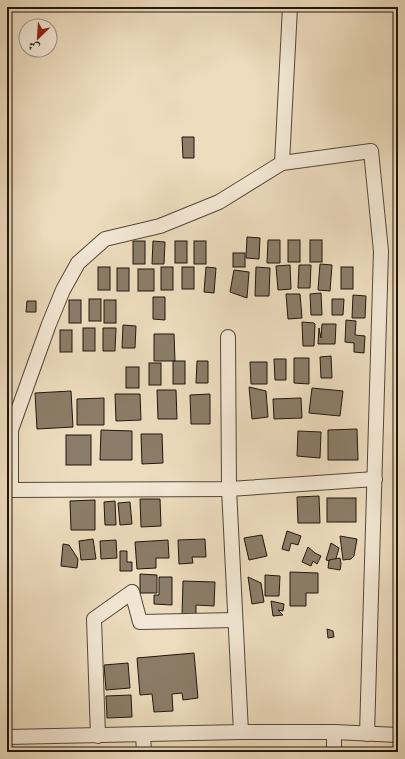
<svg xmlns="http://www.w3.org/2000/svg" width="405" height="759" font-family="'Libre Bodoni',Amiri,serif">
  <rect width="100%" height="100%" fill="#eddcbe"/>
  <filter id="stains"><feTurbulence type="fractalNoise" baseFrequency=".005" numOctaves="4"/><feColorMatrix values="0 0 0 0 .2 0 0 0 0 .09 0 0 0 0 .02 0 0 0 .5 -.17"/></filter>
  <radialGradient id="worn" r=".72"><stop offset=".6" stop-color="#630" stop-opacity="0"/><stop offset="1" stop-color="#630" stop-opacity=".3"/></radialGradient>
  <g fill="#8b7d69" stroke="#20170c">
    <polygon points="182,137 194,137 194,158 183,158"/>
    <polygon points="247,237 260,238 259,259 246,258"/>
    <polygon points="268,240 280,240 280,263 267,263"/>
    <rect x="288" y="240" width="12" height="22"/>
    <rect x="310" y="240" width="12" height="22"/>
    <rect x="133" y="241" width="12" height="23"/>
    <polygon points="153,241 165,242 164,264 152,264"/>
    <rect x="175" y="241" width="12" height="22"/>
    <rect x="194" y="241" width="12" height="23"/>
    <rect x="233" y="253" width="12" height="14"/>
    <polygon points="320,264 332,265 330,291 318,290"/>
    <polygon points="290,265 291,289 278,290 276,266"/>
    <polygon points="299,265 311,265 310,288 298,288"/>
    <rect x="98" y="267" width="12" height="23"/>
    <rect x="161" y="267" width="12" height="23"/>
    <rect x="182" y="267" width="12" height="22"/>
    <polygon points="206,267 216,268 214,293 204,292"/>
    <polygon points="256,267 270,268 269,296 255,296"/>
    <rect x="341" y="267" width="12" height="22"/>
    <rect x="117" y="268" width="12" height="23"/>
    <rect x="138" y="269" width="16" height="22"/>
    <polygon points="234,270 249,272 247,298 230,292"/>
    <polygon points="321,293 322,315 311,315 310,294"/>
    <polygon points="286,294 300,294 302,318 288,319"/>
    <polygon points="353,295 366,296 365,318 352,318"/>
    <polygon points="153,297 165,297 165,320 153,319"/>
    <rect x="89" y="299" width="12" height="22"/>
    <polygon points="332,299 344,299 343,315 332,315"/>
    <rect x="69" y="300" width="12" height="23"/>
    <rect x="104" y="300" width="12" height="23"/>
    <polygon points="27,301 36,301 36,312 26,312"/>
    <polygon points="346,320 356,321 355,335 365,336 364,353 354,352 354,343 345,342"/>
    <polygon points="302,322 314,323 315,324 314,346 303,346"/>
    <polygon points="322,324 336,324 335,344 318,344 319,328 321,338"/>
    <polygon points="123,325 136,326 135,348 122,348"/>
    <rect x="83" y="328" width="12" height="23"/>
    <polygon points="103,328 116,328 115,351 103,351"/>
    <rect x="60" y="330" width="12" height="22"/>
    <polygon points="154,334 174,334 175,361 154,361"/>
    <polygon points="331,356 332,378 321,378 320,357"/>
    <polygon points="294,358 309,358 309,384 294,383"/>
    <polygon points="274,359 286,359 286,380 275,380"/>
    <rect x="173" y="361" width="12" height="23"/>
    <polygon points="197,361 208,361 208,383 196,383"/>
    <polygon points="250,362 267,362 267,384 251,384"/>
    <rect x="149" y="363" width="12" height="22"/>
    <rect x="126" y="367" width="13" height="21"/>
    <polygon points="249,387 266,391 268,417 252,419"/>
    <polygon points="312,388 343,391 340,416 309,413"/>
    <polygon points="157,390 176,390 177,419 158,419"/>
    <polygon points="71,391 73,427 37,429 35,393"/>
    <polygon points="115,394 140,394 141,420 116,421"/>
    <polygon points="210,394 210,424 191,424 190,395"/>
    <polygon points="104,398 104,425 77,425 77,399"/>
    <polygon points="301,398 302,418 274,419 273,399"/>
    <polygon points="357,429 358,460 328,460 328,430"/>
    <polygon points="101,430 132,431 132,460 100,460"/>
    <polygon points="298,431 321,432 320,458 297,456"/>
    <polygon points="141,434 162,434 163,463 142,464"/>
    <rect x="66" y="435" width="25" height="30"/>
    <polygon points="319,496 320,523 298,523 297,497"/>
    <rect x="327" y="498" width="29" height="24"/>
    <polygon points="140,499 160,499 161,526 141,527"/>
    <polygon points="95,500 95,530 71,530 70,501"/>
    <polygon points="115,501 116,525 105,525 104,502"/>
    <polygon points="130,502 132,524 120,525 118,503"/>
    <polygon points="287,531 301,536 298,545 291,543 289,551 282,549"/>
    <polygon points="262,535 267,556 249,560 244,538"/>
    <polygon points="340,536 357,539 354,556 351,559 343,560"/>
    <polygon points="93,539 96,559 81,560 79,541"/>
    <polygon points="205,539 206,557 192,557 193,563 179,564 178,540"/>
    <polygon points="116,540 117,558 101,559 100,541"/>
    <polygon points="168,540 169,558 156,558 156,568 137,569 135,542"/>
    <polygon points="331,543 339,548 335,562 326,560"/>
    <polygon points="63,544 69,545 78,559 77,568 61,566"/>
    <polygon points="308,547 315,553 321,556 317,564 313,561 311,566 302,562"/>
    <polygon points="120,551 127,551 127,562 132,562 132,571 120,571"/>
    <polygon points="340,558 341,564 340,570 328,568 329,560"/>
    <polygon points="290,572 318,573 318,593 306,593 306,606 290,606"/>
    <polygon points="140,574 157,575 157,593 140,593"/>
    <polygon points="265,575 280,576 279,596 265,596"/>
    <polygon points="159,577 172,577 172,605 154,604 154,595 159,595"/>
    <polygon points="248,577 261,583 264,602 252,604"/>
    <polygon points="183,581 215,582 214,606 196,605 196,616 182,616"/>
    <polygon points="271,601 284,604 283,611 278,610 283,615 273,616"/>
    <polygon points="327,629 333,631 334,637 328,638"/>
    <polygon points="194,653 198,698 183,700 182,693 172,694 173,711 154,712 152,694 140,695 137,658"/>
    <polygon points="128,663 130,688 106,690 104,665"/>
    <polygon points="131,695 132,717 107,718 106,696"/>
  </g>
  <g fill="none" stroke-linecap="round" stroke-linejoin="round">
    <defs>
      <g id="street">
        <polyline points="282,163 290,7"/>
        <polyline points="228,337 229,489 241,732"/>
        <polyline points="7,490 229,489 375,479"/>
        <polyline points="11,490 11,430 49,324 63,290 78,263 105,239 160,226 219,202 282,163 371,151 381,251 367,734"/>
        <polyline points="143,735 144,752"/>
        <polyline points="98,736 94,619 132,592 140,622 235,620"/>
        <polyline points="7,737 241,732 334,732 398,735"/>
        <polyline points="334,752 334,732"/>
      </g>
    </defs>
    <use href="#street" stroke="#534838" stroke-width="16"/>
    <use href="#street" stroke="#f3e8d5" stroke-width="14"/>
  </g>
  <rect width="405" height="759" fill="none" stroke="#eddcbe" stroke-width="24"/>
  <rect x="8" y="8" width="389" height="743" fill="none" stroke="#20170c" stroke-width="2"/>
  <rect x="12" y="12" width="381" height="735" fill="none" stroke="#20170c"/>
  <g transform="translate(38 38) rotate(205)"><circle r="19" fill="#f3e8d5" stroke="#9f9485"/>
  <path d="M0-3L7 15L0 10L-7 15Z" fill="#8f2418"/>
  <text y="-6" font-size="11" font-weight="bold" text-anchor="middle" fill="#20170c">ش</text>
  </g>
  <rect width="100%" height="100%" filter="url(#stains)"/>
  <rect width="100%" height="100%" fill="url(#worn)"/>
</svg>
